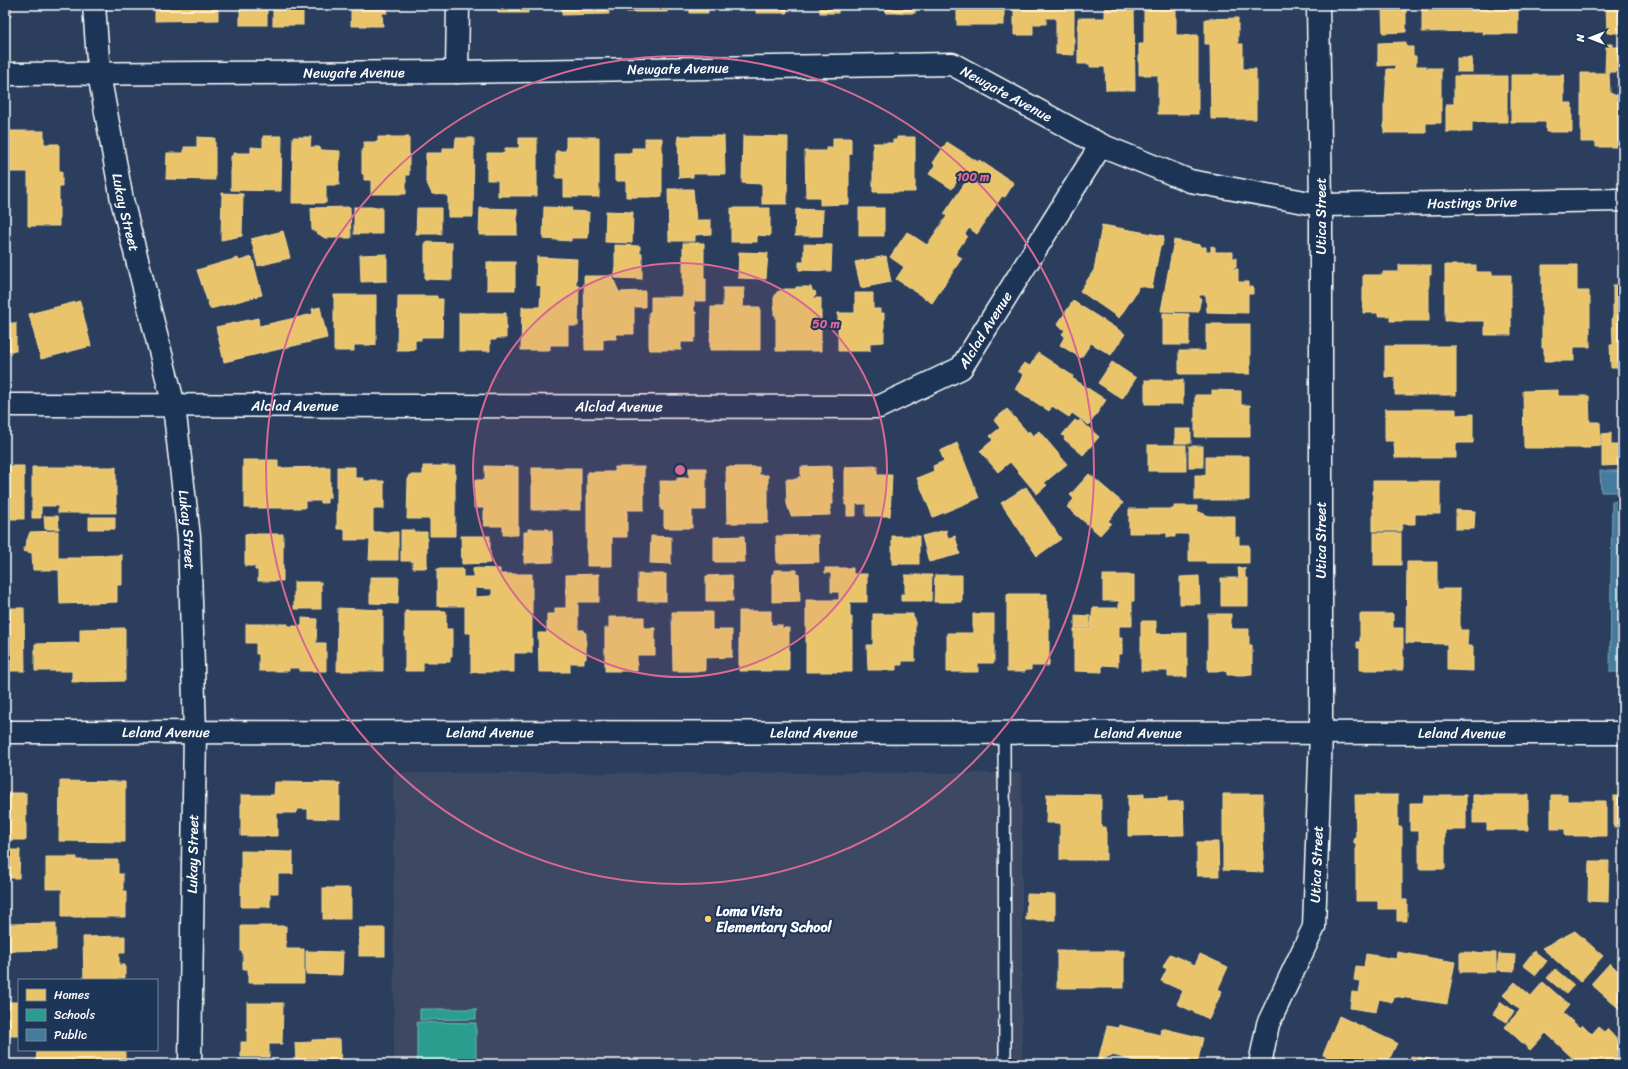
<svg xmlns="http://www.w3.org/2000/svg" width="1628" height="1069" font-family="Sriracha,sans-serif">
  <rect width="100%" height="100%" fill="#2b3e5d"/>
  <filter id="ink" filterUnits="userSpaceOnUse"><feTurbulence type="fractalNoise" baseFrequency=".025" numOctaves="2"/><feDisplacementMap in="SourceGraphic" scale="8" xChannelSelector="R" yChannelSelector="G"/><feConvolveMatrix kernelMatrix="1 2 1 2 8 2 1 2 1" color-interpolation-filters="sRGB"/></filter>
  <g filter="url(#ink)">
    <polygon fill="#3c4864" points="393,773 1022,773 1022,1064 394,1064"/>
    <g fill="#e9c46a" stroke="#f0d697" fill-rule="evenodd">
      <polygon points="5,5 24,5 11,5 11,16 5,17"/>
      <polygon points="155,5 218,5 218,20 155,21"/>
      <rect x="240" y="5" width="27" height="20"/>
      <rect x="273" y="5" width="30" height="20"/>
      <polygon points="351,5 392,5 392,7 387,7 387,13 382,13 383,26 351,26"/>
      <polygon points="497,5 528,5 528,13 498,13"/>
      <polygon points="562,5 608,5 609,14 562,15"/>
      <rect x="627" y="5" width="40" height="7"/>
      <rect x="690" y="5" width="18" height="8"/>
      <polygon points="756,5 790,5 787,7 787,13 756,13"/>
      <rect x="820" y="5" width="18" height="8"/>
      <rect x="886" y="5" width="29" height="8"/>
      <rect x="957" y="5" width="47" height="20"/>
      <polygon points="1014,5 1074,5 1074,55 1056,54 1056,18 1046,18 1046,24 1033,24 1033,35 1014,35"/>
      <polygon points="1105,5 1134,5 1135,90 1106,90 1105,67 1090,67 1090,64 1078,64 1078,18 1105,18"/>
      <polygon points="1144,5 1176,5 1176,35 1198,35 1198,114 1158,114 1158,75 1139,75 1139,44 1144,44"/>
      <polygon points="1422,5 1518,5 1518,34 1483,34 1483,31 1422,32"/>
      <polygon points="1606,5 1623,5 1623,33 1607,33"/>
      <polygon points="1382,10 1406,10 1406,32 1383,33"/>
      <polygon points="1238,18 1238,44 1243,44 1243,69 1256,69 1256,119 1211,119 1210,44 1205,44 1205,19"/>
      <polygon points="1406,42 1406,47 1413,47 1413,56 1416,56 1416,66 1426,66 1426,68 1441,68 1441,123 1426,123 1426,133 1384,133 1384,104 1385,104 1387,69 1395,69 1395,65 1378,66 1378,43"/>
      <polygon points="1607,44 1612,44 1612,47 1623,47 1623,72 1605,72 1606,47 1607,47"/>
      <rect x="1457" y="58" width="15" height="14"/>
      <polygon points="1581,73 1609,73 1610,93 1617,96 1617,86 1623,86 1623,147 1596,147 1596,142 1581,142"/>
      <polygon points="1511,75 1564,75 1564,103 1572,103 1572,132 1546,132 1546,122 1511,122"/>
      <polygon points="1454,76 1507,76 1507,122 1472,122 1472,132 1446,132 1446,104 1454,104"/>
      <polygon points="9,131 44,131 44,144 59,144 59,171 62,171 62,186 59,186 59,226 28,226 28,172 9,172"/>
      <polygon points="263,136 282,136 281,191 231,190 231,156 233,156 233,153 251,153 251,147 263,148"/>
      <polygon points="678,136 724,136 725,174 693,174 693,177 679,178"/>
      <polygon points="743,136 788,137 787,204 762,204 762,184 742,183"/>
      <polygon points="197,137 215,138 215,180 166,179 167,153 184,153 184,147 197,147"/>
      <polygon points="293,137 311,137 310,147 319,147 322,150 340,151 339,185 326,185 326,203 292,203"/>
      <polygon points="378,137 409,137 409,175 406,175 406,194 371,194 371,180 364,180 364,174 362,174 362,149 364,149 364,142 378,142"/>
      <polygon points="566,137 599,137 599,197 564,197 564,178 556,178 556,151 566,151"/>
      <polygon points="897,137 915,137 915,192 873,192 873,143 893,143 893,140 897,140"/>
      <polygon points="456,138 474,138 473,217 448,217 448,195 432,194 426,181 426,153 443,153 443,148 455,148"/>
      <polygon points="519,138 537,138 537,196 498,196 498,180 487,180 487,153 505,153 505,148 519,148"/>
      <polygon points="645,138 662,138 662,197 626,197 626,181 615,181 615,153 632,153 632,148 645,148"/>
      <polygon points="833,138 851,138 851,154 849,154 849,204 820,205 820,197 806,197 805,151 826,151 826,148 833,147"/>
      <polygon points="947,142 978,162 979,160 1014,183 1005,197 1002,196 977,234 969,228 965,234 967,236 955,254 962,258 932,303 896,279 904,267 890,257 907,232 927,245 947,216 944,214 969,177 962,173 952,189 929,174 935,165 933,163"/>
      <polygon points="668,189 693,189 696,220 711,220 711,234 695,235 695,241 669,241"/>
      <polygon points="222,193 243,194 242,236 221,240"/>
      <polygon points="350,207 351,238 325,238 312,230 311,208"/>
      <rect x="354" y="207" width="28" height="27"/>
      <polygon points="544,207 572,208 571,211 589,212 588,238 571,238 571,241 543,239"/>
      <polygon points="417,208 441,208 441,234 416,234"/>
      <polygon points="480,208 517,209 517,235 479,235"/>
      <polygon points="731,208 770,208 770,236 757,235 757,242 731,242"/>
      <rect x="859" y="208" width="25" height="28"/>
      <polygon points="796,209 823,210 822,236 795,236"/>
      <polygon points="606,211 633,212 632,243 605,242"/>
      <polygon points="1102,225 1164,236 1162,246 1160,246 1152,288 1138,286 1137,291 1119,318 1080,291 1094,270"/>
      <polygon points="283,231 290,258 258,266 251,239"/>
      <polygon points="1174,240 1200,245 1200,247 1206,247 1206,252 1211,252 1211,246 1215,247 1215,252 1233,252 1233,258 1236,258 1236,267 1233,267 1233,269 1238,269 1238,282 1248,282 1248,287 1253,287 1253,294 1248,294 1248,313 1207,312 1206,295 1199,295 1199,298 1201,298 1198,312 1161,311"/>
      <polygon points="425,242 452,243 452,280 425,279"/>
      <polygon points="683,243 704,243 704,279 706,279 706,301 694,301 694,312 696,312 696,338 694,338 694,342 681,342 681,350 649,350 649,312 651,312 651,297 683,297"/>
      <polygon points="804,244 832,245 831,271 799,270 799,262 804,262"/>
      <polygon points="615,245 640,246 640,253 642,253 642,279 615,278"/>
      <polygon points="739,252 768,253 766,279 738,278"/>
      <polygon points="387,254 387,281 361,282 360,255"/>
      <polygon points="886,256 891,282 861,288 855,262"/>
      <polygon points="252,257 262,295 210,309 197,270 238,258 239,261"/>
      <polygon points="537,257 577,259 576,286 579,286 578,326 568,326 568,345 550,345 550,350 521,350 522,307 540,307 541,286 536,285"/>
      <rect x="487" y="262" width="28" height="28"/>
      <polygon points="1399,265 1431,265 1431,275 1429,275 1429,321 1390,321 1390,316 1378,316 1378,313 1363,313 1363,275 1383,275 1383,272 1399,272"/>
      <polygon points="1445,265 1476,265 1476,272 1492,272 1492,275 1511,275 1511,335 1485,335 1485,321 1445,321"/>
      <polygon points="1542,265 1577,265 1577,291 1589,291 1589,297 1590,297 1590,347 1574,347 1574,361 1544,361 1544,348 1542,348"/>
      <polygon points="584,276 612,276 619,292 645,291 645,307 634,307 634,334 616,334 616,339 603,339 603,350 585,350"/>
      <polygon points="1613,285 1623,285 1623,368 1611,368 1610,345 1613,345 1612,317 1613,317"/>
      <polygon points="796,287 811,287 813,292 815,291 816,295 813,296 814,298 821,298 821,351 776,351 776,315 774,315 774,298 777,292 785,289 796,289"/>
      <polygon points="723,288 744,288 743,307 760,307 760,350 710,350 711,307 723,307"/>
      <polygon points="855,293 873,293 873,309 880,309 880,313 884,313 884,342 870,343 870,351 838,351 838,313 855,313"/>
      <polygon points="334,295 376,295 376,345 354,345 354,351 334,351"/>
      <polygon points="398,296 437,296 437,299 443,299 442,337 421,337 421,340 415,340 415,350 397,350"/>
      <polygon points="80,301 91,346 41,359 29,314"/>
      <polygon points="1073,301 1125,334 1111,355 1091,343 1081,358 1060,345 1065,336 1062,334 1065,330 1057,325"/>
      <polygon points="320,307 327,338 224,362 216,327 258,318 259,326 313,314 312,309"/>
      <polygon points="459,313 506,313 506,338 496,338 496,340 490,340 490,351 459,351"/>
      <polygon points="1163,313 1189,314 1189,345 1163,345"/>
      <rect x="5" y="323" width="11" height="28"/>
      <polygon points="1206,324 1250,324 1250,374 1179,374 1179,351 1206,351"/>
      <polygon points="1385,346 1456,346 1456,395 1395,395 1395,377 1385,377"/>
      <polygon points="1038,353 1073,376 1072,378 1106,400 1089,425 1072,413 1069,417 1052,406 1049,411 1015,389 1024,375 1018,371 1024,363 1030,366"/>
      <polygon points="1112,362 1136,378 1122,399 1098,383"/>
      <rect x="1145" y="380" width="38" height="24"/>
      <polygon points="1212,390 1241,391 1241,405 1250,405 1250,437 1195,437 1195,395 1212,395"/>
      <polygon points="1558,390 1558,396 1589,396 1590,422 1600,422 1601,446 1590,446 1590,448 1524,448 1523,391"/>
      <polygon points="1007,409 1028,433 1029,431 1033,436 1039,431 1067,464 1044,483 1047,485 1037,494 1010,462 998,472 980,451 993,440 990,436 1000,428 994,420"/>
      <polygon points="1385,409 1456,409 1456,415 1473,414 1473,443 1456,443 1456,458 1395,458 1394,441 1385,441"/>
      <polygon points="1075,420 1078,422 1080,420 1099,437 1083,455 1064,439 1065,437 1062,435"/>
      <rect x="1175" y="429" width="16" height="14"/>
      <polygon points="1611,433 1611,445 1623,445 1623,465 1602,466 1602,434"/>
      <polygon points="957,443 979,498 933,517 917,478 934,471 933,466 944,461 940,451"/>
      <rect x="1148" y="445" width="38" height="26"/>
      <rect x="1189" y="446" width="14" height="21"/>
      <polygon points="1206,456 1249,456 1249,500 1195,500 1195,475 1206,475"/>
      <polygon points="243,460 278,460 278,468 330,467 330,498 327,498 327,503 321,503 321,501 305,501 305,508 245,508 245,492 243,492"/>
      <rect x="5" y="466" width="19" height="53"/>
      <polygon points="423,466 455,466 455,536 430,536 430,519 407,519 408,479 409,479 409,475 423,475"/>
      <polygon points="485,466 518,467 518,535 503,535 503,526 484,526 484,508 474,508 475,480 485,480"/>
      <polygon points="832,466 833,504 830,504 830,515 791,516 787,504 786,479 798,479 798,477 801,477 801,467"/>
      <polygon points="877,466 877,475 892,475 890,516 866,516 866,504 856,504 856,516 847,516 847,505 845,505 845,467"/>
      <polygon points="32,467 116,467 116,513 58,513 58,506 41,506 41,518 32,518"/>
      <polygon points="337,467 355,467 355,478 363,478 363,481 384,481 384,509 373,509 373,532 398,532 398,560 369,560 370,540 345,540 345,529 337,529"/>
      <polygon points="615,467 644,467 644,510 627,510 627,537 612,537 612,566 587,566 587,472 615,472"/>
      <polygon points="726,467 759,467 759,475 768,475 768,523 727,523"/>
      <rect x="532" y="468" width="49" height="42"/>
      <polygon points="689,468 706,468 706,510 692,510 692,528 664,528 664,510 661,510 660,481 677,481 677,478 689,478"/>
      <polygon points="1089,474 1123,503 1108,521 1111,523 1100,535 1067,507 1074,499 1070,495"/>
      <polygon points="1373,481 1440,481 1440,514 1415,514 1415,524 1402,524 1402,531 1373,531"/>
      <polygon points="1026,487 1061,539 1037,556 1001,503"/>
      <polygon points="1174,506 1197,506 1197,511 1209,516 1235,516 1235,537 1239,537 1239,545 1249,545 1249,563 1206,563 1206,561 1189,561 1189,534 1175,534 1175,537 1167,537 1167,533 1129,533 1129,509 1174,509"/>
      <polygon points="1456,510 1475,511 1474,529 1456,529"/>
      <polygon points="44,516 58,516 59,529 45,529"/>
      <rect x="89" y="517" width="26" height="12"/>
      <polygon points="528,529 548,529 548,531 552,531 553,562 524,563 524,532 528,532"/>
      <polygon points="401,530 414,530 415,532 427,532 427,568 413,568 413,561 401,561"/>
      <polygon points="946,530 948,538 955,536 960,554 929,562 922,536"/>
      <polygon points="58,531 58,558 82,558 82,556 122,555 122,585 117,585 117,602 60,604 59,570 33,570 32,553 23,551 30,532"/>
      <rect x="1374" y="533" width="27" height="32"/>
      <polygon points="245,534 283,534 283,581 258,581 258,570 255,570 255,566 245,566"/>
      <polygon points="818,535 819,562 777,563 776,536"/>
      <polygon points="461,536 490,536 490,563 462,564"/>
      <polygon points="651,536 671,537 671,564 650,563"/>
      <polygon points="744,536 745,562 714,562 714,537"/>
      <rect x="892" y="536" width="27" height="28"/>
      <polygon points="1407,562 1437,562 1437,589 1460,589 1460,630 1468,630 1467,646 1473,646 1473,671 1447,670 1447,644 1406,643"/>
      <path d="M 473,568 L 500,569 L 500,574 L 532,574 L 532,653 L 514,653 L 514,672 L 471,672 L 471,633 L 465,633 L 465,606 L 437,606 L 437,569 L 463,569 L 463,577 L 473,577 ZM 475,588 L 492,589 L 492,596 L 475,597 Z"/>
      <polygon points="825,568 853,568 853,574 867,574 867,602 850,602 850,617 852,617 852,672 806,672 806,600 839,600 839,592 831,592 831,573 825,573"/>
      <polygon points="1238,568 1245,568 1245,578 1248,578 1248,606 1221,606 1221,578 1239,578"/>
      <polygon points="774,570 797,570 797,575 799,574 800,601 772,602 772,574 774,574"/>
      <polygon points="599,574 599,602 578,602 578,630 584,630 584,633 586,633 586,659 584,659 584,663 570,663 570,672 539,672 538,633 547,633 547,614 555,614 555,608 566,608 566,575"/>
      <rect x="638" y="574" width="28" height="27"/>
      <polygon points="732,575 733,601 706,601 706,576"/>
      <polygon points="905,575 932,575 931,601 901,601 901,594 905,594"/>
      <polygon points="935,575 962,575 962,602 934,602"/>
      <polygon points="1103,575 1134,575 1134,601 1132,601 1132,626 1119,626 1119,638 1122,638 1122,654 1118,654 1118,666 1102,665 1102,672 1074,671 1074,629 1090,629 1093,608 1119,608 1119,601 1103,601"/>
      <polygon points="1199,576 1200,604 1180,604 1180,577"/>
      <polygon points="370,577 399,577 398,604 370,603"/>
      <rect x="294" y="582" width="27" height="27"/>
      <polygon points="1007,594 1047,594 1047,609 1049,609 1049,666 1031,666 1031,670 1025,670 1025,672 1007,672"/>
      <polygon points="5,608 24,608 25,671 5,671"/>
      <polygon points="338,608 383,610 383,671 337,671"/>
      <polygon points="405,611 446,611 446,629 452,629 452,657 450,657 450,662 423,662 423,671 405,671"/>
      <polygon points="739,611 771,611 771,625 782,625 782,628 789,628 789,671 739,671"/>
      <polygon points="672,612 712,612 712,630 732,630 732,657 705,658 705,671 673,671"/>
      <polygon points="873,614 913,614 913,618 915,618 915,661 902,661 902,665 896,665 896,670 868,670 867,645 873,645"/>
      <polygon points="973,614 994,614 994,663 978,663 978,672 947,672 947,633 973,633"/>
      <polygon points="1208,614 1231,614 1231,629 1249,629 1249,645 1252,645 1252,675 1227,675 1227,671 1208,671"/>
      <polygon points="1360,614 1393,614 1393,628 1403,628 1403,670 1360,670 1360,648 1357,648 1357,642 1360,642"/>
      <polygon points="1075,615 1090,616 1089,628 1075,628"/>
      <polygon points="609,617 644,617 644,628 655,628 655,655 637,655 637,671 605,671 605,628 609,628"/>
      <polygon points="302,618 317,619 316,643 326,643 326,671 300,671 300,668 289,668 289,671 259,671 259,654 256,654 256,643 246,643 246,624 288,624 288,626 302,626"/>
      <polygon points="1141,621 1156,621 1156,634 1187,633 1187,677 1168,677 1168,671 1141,671"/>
      <polygon points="125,628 125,681 72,682 72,671 35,671 35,644 80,643 80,629"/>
      <polygon points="60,781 125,782 125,842 59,841"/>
      <polygon points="275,782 340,783 340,819 308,818 308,809 297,809 296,813 277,813 277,836 241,836 241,795 274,795"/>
      <rect x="5" y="793" width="21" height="47"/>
      <polygon points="1047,794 1101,795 1101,827 1106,827 1106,860 1060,860 1060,823 1046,823"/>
      <polygon points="1144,794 1144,798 1167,797 1167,802 1183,801 1184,835 1128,836 1128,795"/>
      <polygon points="1223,794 1263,794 1263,872 1223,870"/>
      <polygon points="1355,795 1398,795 1398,827 1402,827 1402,900 1407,900 1407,921 1397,921 1397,909 1378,909 1378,901 1356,901 1356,843 1354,843 1354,838 1356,838"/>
      <polygon points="1440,795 1466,795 1466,830 1445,830 1445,869 1419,869 1419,831 1410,831 1410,803 1423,803 1424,796 1440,796"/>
      <polygon points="1473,795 1528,795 1528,830 1487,830 1487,823 1473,823"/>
      <polygon points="1551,795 1567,795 1567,801 1606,801 1606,836 1565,836 1565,829 1551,829"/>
      <rect x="1614" y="796" width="9" height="31"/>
      <polygon points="1197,842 1218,842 1219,876 1197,876"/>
      <polygon points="5,850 20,850 19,878 5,878"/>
      <polygon points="241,851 293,852 293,874 278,874 278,893 270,893 270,907 241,907"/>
      <polygon points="46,857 77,857 77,860 118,860 118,874 123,874 123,891 126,891 126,917 62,917 62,889 46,889"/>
      <polygon points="1589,861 1609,861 1608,902 1588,901"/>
      <rect x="323" y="888" width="28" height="31"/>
      <polygon points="1027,894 1055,895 1055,920 1026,920"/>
      <polygon points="56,923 56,950 9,951 9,924"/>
      <polygon points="241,926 286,926 286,949 304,949 304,983 248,983 248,969 243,969 243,952 241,952"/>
      <rect x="359" y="928" width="26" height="28"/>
      <polygon points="1575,931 1603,956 1580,982 1542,948"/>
      <polygon points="125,936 125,953 119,953 119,965 125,965 125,978 118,978 118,980 84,980 83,937"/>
      <polygon points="306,951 343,952 342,975 306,974"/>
      <rect x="1057" y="951" width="67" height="37"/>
      <polygon points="1534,951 1547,961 1536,975 1523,965"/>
      <polygon points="1397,952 1455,962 1447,1004 1393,996 1392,1002 1379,999 1376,1012 1350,1008 1352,992 1359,993 1361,981 1354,980 1356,966 1364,967 1366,954 1396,959"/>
      <polygon points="1460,952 1496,953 1496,972 1460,972"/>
      <polygon points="1170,954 1195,965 1200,954 1228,967 1218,989 1222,991 1209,1019 1177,1004 1183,991 1161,981 1167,969 1163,967"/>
      <polygon points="1499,954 1515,955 1514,971 1497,970"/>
      <polygon points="1610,963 1618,971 1623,966 1623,1012 1591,984"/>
      <polygon points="1555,969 1574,985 1566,994 1547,978"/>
      <polygon points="1515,982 1531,996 1543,982 1569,1005 1563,1013 1580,1028 1583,1025 1592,1034 1598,1027 1604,1032 1607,1029 1623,1046 1623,1064 1579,1064 1546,1033 1530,1050 1505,1027 1520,1010 1503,995"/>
      <rect x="5" y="1002" width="14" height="34"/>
      <polygon points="1501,1002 1514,1011 1507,1022 1493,1014"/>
      <polygon points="247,1003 283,1003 282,1044 269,1044 269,1057 241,1057 241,1042 247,1042"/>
      <polygon points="1339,1016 1397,1043 1387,1064 1324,1064 1328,1057 1323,1055"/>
      <polygon points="1119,1025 1160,1035 1161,1028 1203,1038 1197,1064 1140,1064 1139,1062 1112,1055 1098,1061 1107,1026 1118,1028"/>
      <polygon points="340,1039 341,1064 296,1064 295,1043 312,1042 312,1040"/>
      <polygon points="37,1050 125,1050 125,1064 36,1064"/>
      <polygon points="1411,1056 1440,1061 1439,1064 1410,1064"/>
    </g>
    <g fill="#2a9d8f" stroke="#6abab1">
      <polygon points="420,1009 476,1009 476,1019 420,1020"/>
      <polygon points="417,1022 476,1023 476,1064 417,1064"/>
    </g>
    <g fill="#457b9d" stroke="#7da3ba">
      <polygon points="1600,471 1623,471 1623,492 1601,492"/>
      <polygon points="1612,501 1623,501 1623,672 1610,672"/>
    </g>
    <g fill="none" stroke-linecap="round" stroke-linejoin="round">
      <defs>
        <polyline id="lane" points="1004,732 1005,1064"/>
        <g id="street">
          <path id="s1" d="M 94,5 L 99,74 L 122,200 L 174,406 L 189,537 L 195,732 L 190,1064"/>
          <polyline points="457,72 458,5"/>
          <path id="s2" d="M 5,74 L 457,72 L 952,64 L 1101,145 L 1190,181 L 1321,205 L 1623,200"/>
          <path id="s3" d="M 5,405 L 879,407 L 961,368 L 1101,145"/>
          <path id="s4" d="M 1260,1064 L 1268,1024 L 1314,927 L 1321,733 L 1321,205 L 1318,5"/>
        </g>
        <g id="secondary">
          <path id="s5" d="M 5,732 L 1623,733"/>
        </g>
      </defs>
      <use href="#lane" stroke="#fff" stroke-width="14"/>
      <use href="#street" stroke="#fff" stroke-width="25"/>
      <use href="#secondary" stroke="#fff" stroke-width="25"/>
      <use href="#lane" stroke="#1d3557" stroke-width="11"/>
      <use href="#street" stroke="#1d3557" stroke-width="22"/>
      <use href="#secondary" stroke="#1d3557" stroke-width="22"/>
    </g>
  </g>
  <circle cx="680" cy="470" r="207" fill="#d76994" fill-opacity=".12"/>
  <g fill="none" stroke="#d76994" stroke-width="2">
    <circle cx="680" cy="470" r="207"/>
    <circle cx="680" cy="470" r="414"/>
  </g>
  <circle fill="#ffd166" stroke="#1d3557" stroke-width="1.5" cx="708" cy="919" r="4"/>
  <g text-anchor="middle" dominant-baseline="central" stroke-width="4" stroke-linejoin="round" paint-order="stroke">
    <g font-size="14" fill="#fff" stroke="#1d3557">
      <text stroke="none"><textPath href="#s2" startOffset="673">Newgate Avenue</textPath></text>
      <text stroke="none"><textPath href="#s2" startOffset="349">Newgate Avenue</textPath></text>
      <text stroke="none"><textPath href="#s2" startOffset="1009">Newgate Avenue</textPath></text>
      <text stroke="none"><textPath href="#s2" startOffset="1497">Hastings Drive</textPath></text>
      <text stroke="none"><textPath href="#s1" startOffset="210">Lukay Street</textPath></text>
      <text transform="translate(1321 216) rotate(-90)">Utica Street</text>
      <text stroke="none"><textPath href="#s3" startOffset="1010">Alclad Avenue</textPath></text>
      <text stroke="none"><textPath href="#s3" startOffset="290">Alclad Avenue</textPath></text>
      <text stroke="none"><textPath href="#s3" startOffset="614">Alclad Avenue</textPath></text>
      <text stroke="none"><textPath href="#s1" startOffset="534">Lukay Street</textPath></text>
      <text transform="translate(1321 540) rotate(-90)">Utica Street</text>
      <text stroke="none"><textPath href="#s5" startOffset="161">Leland Avenue</textPath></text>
      <text stroke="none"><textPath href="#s5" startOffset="485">Leland Avenue</textPath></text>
      <text stroke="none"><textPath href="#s5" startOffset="809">Leland Avenue</textPath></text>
      <text stroke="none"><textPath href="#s5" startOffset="1133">Leland Avenue</textPath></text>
      <text stroke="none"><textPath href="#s5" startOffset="1457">Leland Avenue</textPath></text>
      <text transform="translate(193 854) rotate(-89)">Lukay Street</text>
      <text stroke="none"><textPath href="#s4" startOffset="211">Utica Street</textPath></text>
    </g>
    <g font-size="14" font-weight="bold" fill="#fff" stroke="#1d3557" text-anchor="start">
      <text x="716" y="911">Loma Vista<tspan x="716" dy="16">Elementary School</tspan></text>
    </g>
  </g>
  <circle cx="680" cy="470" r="6" fill="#d76994" stroke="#1d3557" stroke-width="2"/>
  <g font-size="12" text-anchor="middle" font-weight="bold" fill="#d76994" stroke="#1d3557" stroke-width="4" stroke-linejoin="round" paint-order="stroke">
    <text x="973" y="181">100 m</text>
    <text x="826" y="328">50 m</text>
  </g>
  <rect width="1628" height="1069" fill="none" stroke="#1d3557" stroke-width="20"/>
  <rect x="10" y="10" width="1608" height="1049" fill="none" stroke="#fff" stroke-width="1.5" filter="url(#ink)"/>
  <rect x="18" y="979" width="140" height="72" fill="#1d3557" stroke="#77869a"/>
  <rect x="26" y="989" width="20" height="12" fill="#e9c46a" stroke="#77869a"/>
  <text x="54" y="999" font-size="12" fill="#ffffff">Homes</text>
  <rect x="26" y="1009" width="20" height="12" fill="#2a9d8f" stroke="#77869a"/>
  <text x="54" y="1019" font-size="12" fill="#ffffff">Schools</text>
  <rect x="26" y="1029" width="20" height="12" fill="#457b9d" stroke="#77869a"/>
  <text x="54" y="1039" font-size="12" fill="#ffffff">Public</text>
  <g transform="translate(1590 38) rotate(270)" stroke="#1d3557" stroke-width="3" paint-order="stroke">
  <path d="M0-3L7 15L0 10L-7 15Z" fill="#ffffff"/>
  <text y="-6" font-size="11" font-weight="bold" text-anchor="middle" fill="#ffffff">N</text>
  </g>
</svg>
